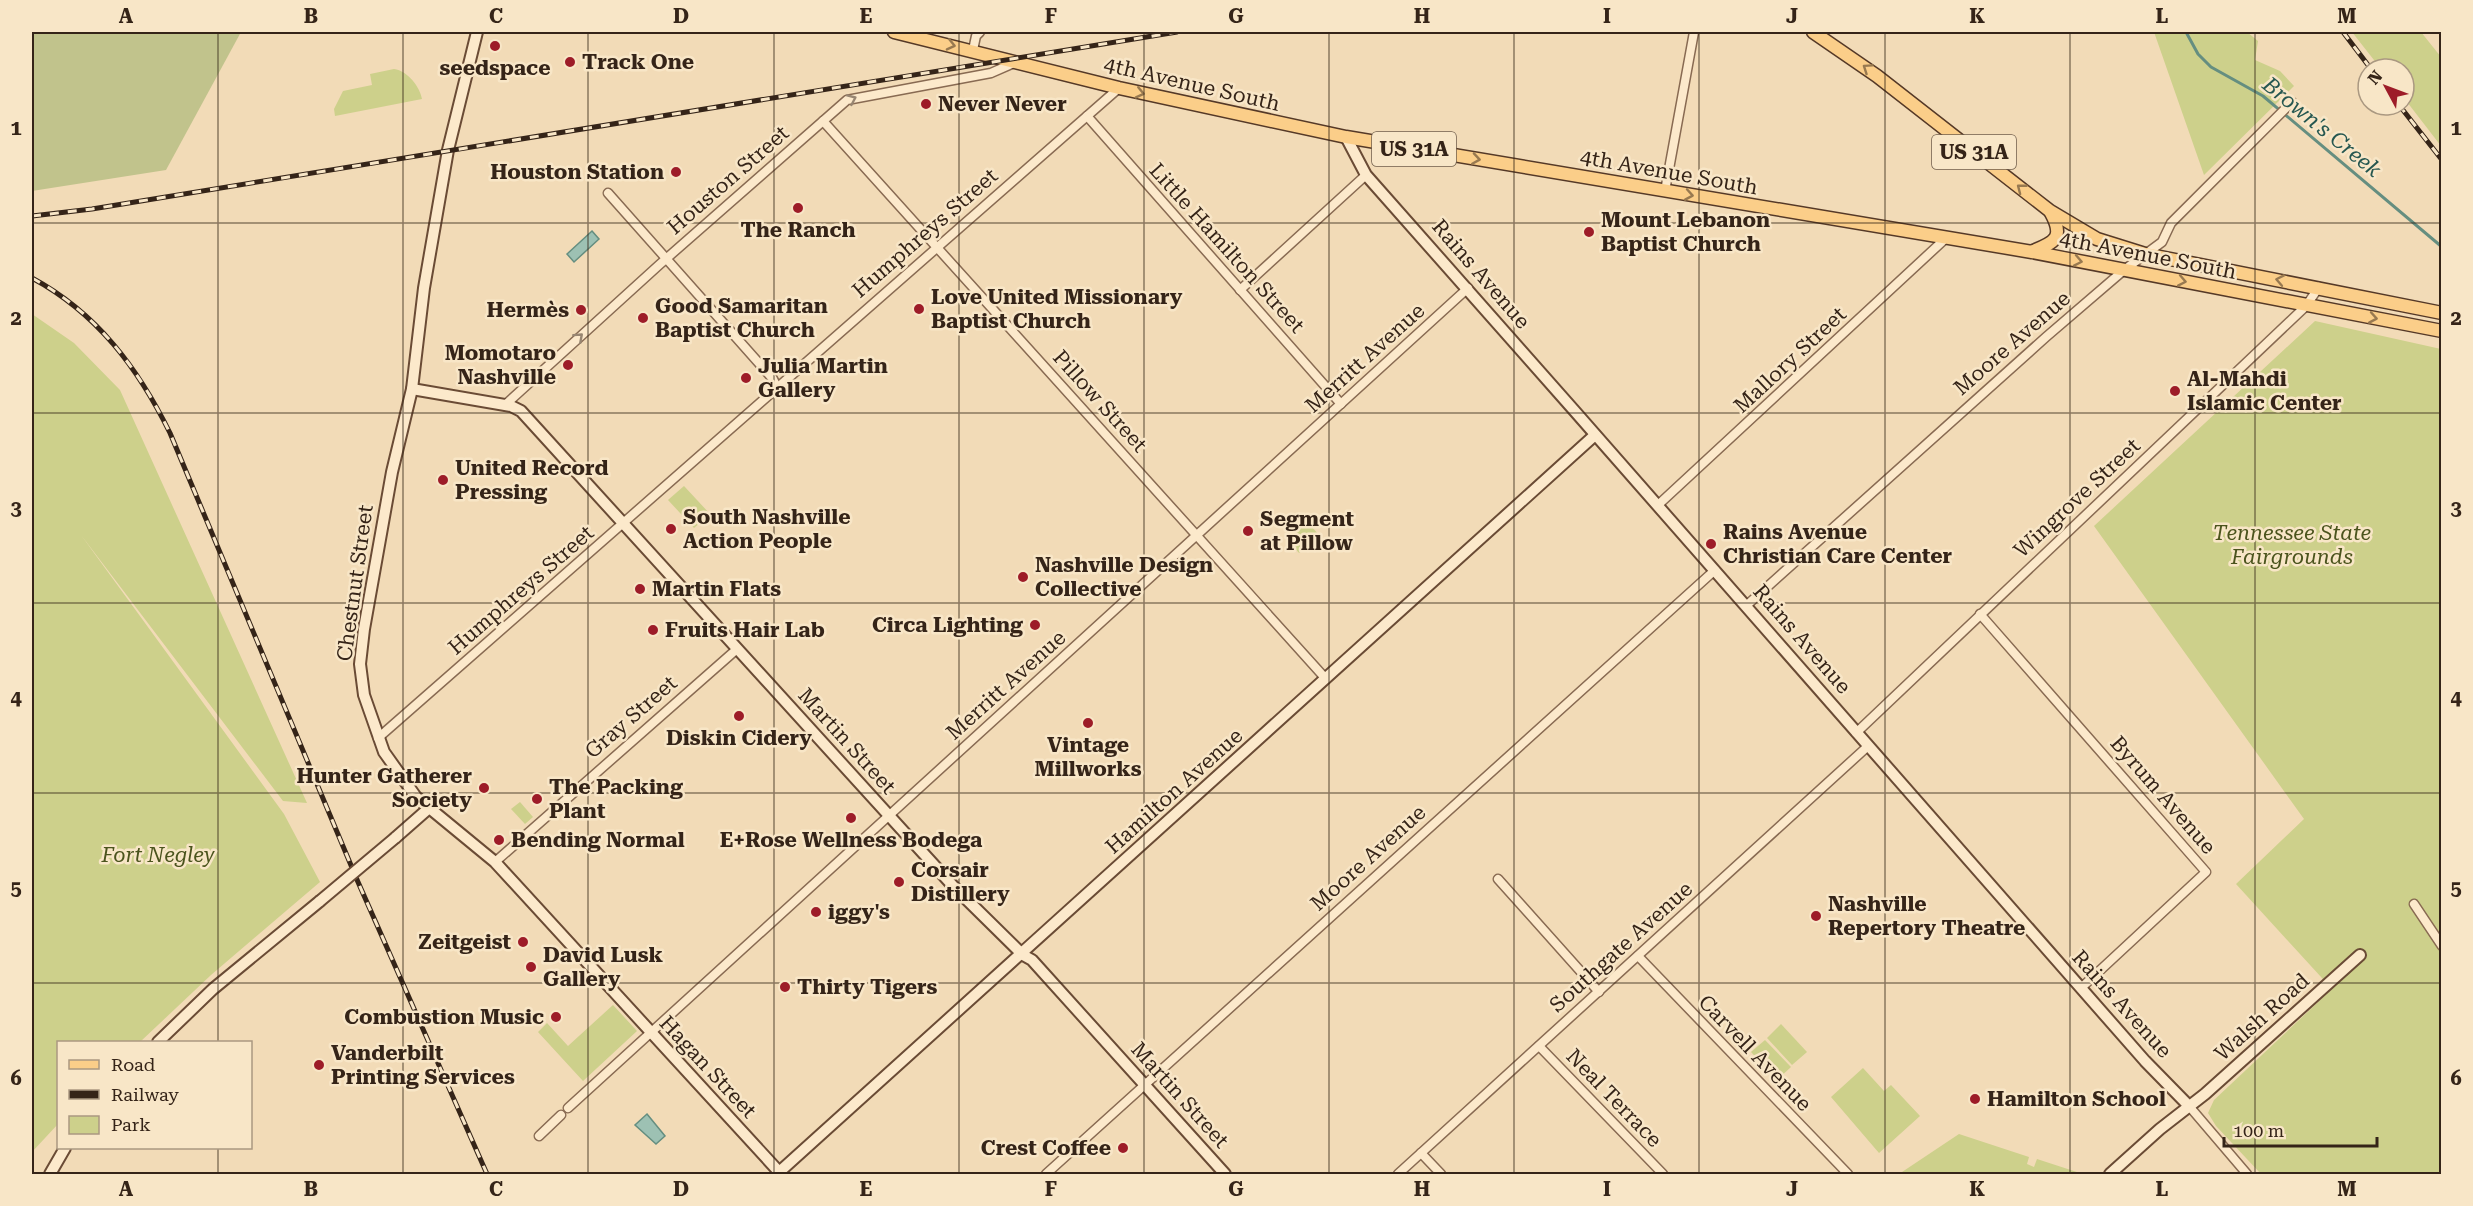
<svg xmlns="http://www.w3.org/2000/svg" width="2473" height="1206" font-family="'Roboto Serif',serif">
  <rect width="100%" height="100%" fill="#f2dbb7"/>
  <g fill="#cdd08b">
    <polygon points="2154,32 2247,32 2258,41 2255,60 2280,71 2294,86 2204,175"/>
    <polygon points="2352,32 2421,32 2441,57 2441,146 2404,98 2404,69 2381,69"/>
    <path d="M 394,69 C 408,71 420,87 422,99 L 335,116 L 334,109 L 343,91 L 372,85 L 370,74 Z"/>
    <polygon points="32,314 74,343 120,390 307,803 283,801 81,535 284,814 320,882 211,975 140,1042 58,1042 58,1124 32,1152"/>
    <polygon points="2315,321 2441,349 2441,1174 2261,1174 2216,1126 2208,1113 2214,1100 2332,989 2236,884 2304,819 2094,526"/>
    <polygon points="684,486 710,514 694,528 668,500"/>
    <polygon points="1303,517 1319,535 1299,553 1284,535"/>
    <polygon points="520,802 533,817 525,824 511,809"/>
    <polygon points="613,1005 637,1031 583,1081 538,1032 547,1023 568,1046"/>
    <polygon points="1781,1024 1807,1052 1792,1065 1767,1038"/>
    <polygon points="1765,1040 1791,1067 1777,1080 1751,1052"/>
    <polygon points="1863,1068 1884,1091 1891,1085 1920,1116 1879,1153 1831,1097"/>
    <polygon points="1959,1134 2029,1157 2027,1164 2034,1167 2037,1159 2083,1174 1899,1174"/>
  </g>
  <polygon fill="#c1c38c" points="32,32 241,32 166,170 32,191"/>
  <g fill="#9dc1b3" stroke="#658e80" stroke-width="1.5">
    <polygon points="592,231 599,239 574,262 567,254"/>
    <polygon points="647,1114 665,1136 656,1144 635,1125"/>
  </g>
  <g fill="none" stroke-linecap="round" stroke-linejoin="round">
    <polyline stroke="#658e80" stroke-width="3" points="2186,32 2198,54 2211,67 2263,96 2442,247"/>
    <defs>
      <g id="street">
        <polyline points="973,50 976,36 980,32"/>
        <polyline points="1087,116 1341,404"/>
        <polyline points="823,121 1326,679"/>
        <polyline points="1665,191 1694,32"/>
        <polyline points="608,193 773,379 777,387"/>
        <polyline points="1240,290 1366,175"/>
        <polyline points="505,405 659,265 847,100 991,73 1016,62"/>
        <polyline points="1658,505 1945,239"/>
        <polyline points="1747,605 2046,337 2124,270 2162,242 2171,223 2292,102"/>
        <polyline points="1980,614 2206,872 2081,988"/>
        <polyline points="1856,733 2306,306 2319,287"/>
        <polyline points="378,738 1119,88"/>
        <polyline points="495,862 737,649"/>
        <polyline points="1498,879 1599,992"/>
        <polyline points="2414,904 2442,946"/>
        <polyline points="1638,956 1848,1174"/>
        <polyline points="1539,1046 1663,1174"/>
        <polyline points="2189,1106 2247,1174"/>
        <polyline points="568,1108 1468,288"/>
        <polyline points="539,1136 561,1115"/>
        <polyline points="1421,1153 1441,1174"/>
        <polyline points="1046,1174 1715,570"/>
        <polyline points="1398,1174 1867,747"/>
      </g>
      <g id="secondary">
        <polyline points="477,32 448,150 424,288 412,389 392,472 364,629 360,664 364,695 384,752 416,797 495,862 781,1174"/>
        <path d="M 1346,137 L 1366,175 C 1627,469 1885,765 2145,1061 L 2189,1106"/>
        <polyline points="412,389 511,406 521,411 954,887 1023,955 1032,960 1225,1174"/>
        <polyline points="395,838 428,809"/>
        <polyline points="158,1042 213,989 320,901"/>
        <polyline points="50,1174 65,1148"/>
        <polyline points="777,1174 1595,435"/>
        <polyline points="2110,1174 2160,1129 2205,1094 2360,955"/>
      </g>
      <g id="primary">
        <polyline points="894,32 1119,88 1346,137 2032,252 2442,331"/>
        <polyline points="1813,32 1877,76 2050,211 2097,239 2145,254 2442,313"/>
        <path d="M 2033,251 C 2056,242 2064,237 2051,213"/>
      </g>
    </defs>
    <use href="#street" stroke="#886a52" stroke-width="11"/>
    <use href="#secondary" stroke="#6a4b35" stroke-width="14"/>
    <use href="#primary" stroke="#553927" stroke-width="15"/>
    <use href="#street" stroke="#fce9cb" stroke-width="8"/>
    <use href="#secondary" stroke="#fce9cb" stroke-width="10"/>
    <use href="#primary" stroke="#fbce89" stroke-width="12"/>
    <defs>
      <g id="rail">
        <polyline points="2343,32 2371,69"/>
        <polyline points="2399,105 2442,160"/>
        <polyline points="32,216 92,209 1177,32"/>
        <path d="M 32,278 C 97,313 138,368 170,433 L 358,882 L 487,1174"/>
      </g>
    </defs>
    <use href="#rail" stroke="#352418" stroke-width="5"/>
    <use href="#rail" stroke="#f8e6c7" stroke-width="3" stroke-dasharray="9" stroke-linecap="butt"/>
    <defs>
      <polyline id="secondary-bridge" points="320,901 395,838"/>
    </defs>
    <use href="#secondary-bridge" stroke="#6a4b35" stroke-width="14" stroke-linecap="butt"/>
    <use href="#secondary-bridge" stroke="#fce9cb" stroke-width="10"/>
  </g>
  <defs><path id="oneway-chevron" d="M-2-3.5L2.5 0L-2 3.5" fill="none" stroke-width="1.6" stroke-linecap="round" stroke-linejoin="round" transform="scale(1.5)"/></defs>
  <g stroke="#987950">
    <use href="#oneway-chevron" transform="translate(951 45) rotate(13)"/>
    <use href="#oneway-chevron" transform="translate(1867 68) rotate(-146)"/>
    <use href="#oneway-chevron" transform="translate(1140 93) rotate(13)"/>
    <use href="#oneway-chevron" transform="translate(1476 159) rotate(9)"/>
    <use href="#oneway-chevron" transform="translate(2021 188) rotate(-142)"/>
    <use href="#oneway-chevron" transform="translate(1689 195) rotate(10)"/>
    <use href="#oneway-chevron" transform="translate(2078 261) rotate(11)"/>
    <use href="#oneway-chevron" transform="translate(2280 280) rotate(-169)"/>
    <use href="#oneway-chevron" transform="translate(2182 281) rotate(11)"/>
    <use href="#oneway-chevron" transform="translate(2373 318) rotate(10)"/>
  </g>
  <g stroke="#988672">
    <use href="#oneway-chevron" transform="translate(852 99) rotate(-24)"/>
    <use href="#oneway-chevron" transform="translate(579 337) rotate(-42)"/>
  </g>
  <path fill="none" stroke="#352418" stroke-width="1.5" stroke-opacity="0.55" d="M 218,32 L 218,1042M 403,32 L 403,1174M 588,32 L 588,1174M 774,32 L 774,1174M 959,32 L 959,1174M 1144,32 L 1144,1174M 1329,32 L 1329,1174M 1514,32 L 1514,1174M 1699,32 L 1699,1174M 1885,32 L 1885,1174M 2070,32 L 2070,1174M 2255,32 L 2255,1174M 32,223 L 2442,223M 32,413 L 2442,413M 32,603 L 2442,603M 32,793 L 2442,793M 32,983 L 2442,983M 218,1148 L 218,1174"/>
  <g fill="#9d1c28" stroke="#f8e6c7" stroke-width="2">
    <circle cx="495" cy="46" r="6"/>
    <circle cx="570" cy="62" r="6"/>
    <circle cx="926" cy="104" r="6"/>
    <circle cx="676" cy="172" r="6"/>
    <circle cx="798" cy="208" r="6"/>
    <circle cx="1589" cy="232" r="6"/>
    <circle cx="919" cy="309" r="6"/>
    <circle cx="581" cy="310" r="6"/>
    <circle cx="643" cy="318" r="6"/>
    <circle cx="568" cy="365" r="6"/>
    <circle cx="746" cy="378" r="6"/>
    <circle cx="2175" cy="391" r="6"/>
    <circle cx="443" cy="480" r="6"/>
    <circle cx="671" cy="529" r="6"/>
    <circle cx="1248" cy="531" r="6"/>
    <circle cx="1711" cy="544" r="6"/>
    <circle cx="1023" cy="577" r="6"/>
    <circle cx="640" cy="589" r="6"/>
    <circle cx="1035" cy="625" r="6"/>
    <circle cx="653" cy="630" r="6"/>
    <circle cx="739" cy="716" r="6"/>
    <circle cx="1088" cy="723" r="6"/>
    <circle cx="484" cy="788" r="6"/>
    <circle cx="537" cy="799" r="6"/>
    <circle cx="851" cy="818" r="6"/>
    <circle cx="499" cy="840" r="6"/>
    <circle cx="899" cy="882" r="6"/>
    <circle cx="816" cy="912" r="6"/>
    <circle cx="1816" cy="916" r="6"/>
    <circle cx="523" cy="942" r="6"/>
    <circle cx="531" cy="967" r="6"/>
    <circle cx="785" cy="987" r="6"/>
    <circle cx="556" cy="1017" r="6"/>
    <circle cx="319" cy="1065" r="6"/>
    <circle cx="1975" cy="1099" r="6"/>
    <circle cx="1123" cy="1148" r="6"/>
  </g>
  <g text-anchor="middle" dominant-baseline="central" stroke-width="5" stroke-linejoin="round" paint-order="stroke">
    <g fill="#f8e6c7" stroke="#705e4c" stroke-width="1.5">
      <rect x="1372" y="132" width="84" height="34" rx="4.5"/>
      <rect x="1932" y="135" width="84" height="34" rx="4.5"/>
    </g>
    <g font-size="20" font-weight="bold" fill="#352418">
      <text x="1414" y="149">US 31A</text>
      <text x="1974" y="152">US 31A</text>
    </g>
    <g font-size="21" font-weight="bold" fill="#352418" stroke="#f8e6c7" text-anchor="start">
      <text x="582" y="62">Track One</text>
      <text x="495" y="68" text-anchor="middle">seedspace</text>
      <text x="938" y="104">Never Never</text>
      <text x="664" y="172" text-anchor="end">Houston Station</text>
      <text x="1601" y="220">Mount Lebanon<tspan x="1601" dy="24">Baptist Church</tspan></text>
      <text x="798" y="230" text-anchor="middle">The Ranch</text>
      <text x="931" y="297">Love United Missionary<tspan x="931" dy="24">Baptist Church</tspan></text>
      <text x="655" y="306">Good Samaritan<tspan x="655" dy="24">Baptist Church</tspan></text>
      <text x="569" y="310" text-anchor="end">Hermès</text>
      <text x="556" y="353" text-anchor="end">Momotaro<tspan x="556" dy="24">Nashville</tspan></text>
      <text x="758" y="366">Julia Martin<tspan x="758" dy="24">Gallery</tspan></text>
      <text x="2187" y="379">Al-Mahdi<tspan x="2187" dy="24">Islamic Center</tspan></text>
      <text x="455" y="468">United Record<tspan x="455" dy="24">Pressing</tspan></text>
      <text x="683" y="517">South Nashville<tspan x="683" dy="24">Action People</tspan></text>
      <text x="1260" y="519">Segment<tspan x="1260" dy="24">at Pillow</tspan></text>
      <text x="1723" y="532">Rains Avenue<tspan x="1723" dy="24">Christian Care Center</tspan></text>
      <text x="1035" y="565">Nashville Design<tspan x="1035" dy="24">Collective</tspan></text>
      <text x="652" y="589">Martin Flats</text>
      <text x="1023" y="625" text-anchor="end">Circa Lighting</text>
      <text x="665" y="630">Fruits Hair Lab</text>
      <text x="739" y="738" text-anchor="middle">Diskin Cidery</text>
      <text x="1088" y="745" text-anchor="middle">Vintage<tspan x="1088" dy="24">Millworks</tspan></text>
      <text x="472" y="776" text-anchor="end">Hunter Gatherer<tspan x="472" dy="24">Society</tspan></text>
      <text x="549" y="787">The Packing<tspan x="549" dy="24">Plant</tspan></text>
      <text x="511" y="840">Bending Normal</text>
      <text x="851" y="840" text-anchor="middle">E+Rose Wellness Bodega</text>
      <text x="911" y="870">Corsair<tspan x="911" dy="24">Distillery</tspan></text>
      <text x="1828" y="904">Nashville<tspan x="1828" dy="24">Repertory Theatre</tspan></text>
      <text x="828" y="912">iggy's</text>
      <text x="511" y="942" text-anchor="end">Zeitgeist</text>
      <text x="543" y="955">David Lusk<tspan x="543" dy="24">Gallery</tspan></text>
      <text x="797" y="987">Thirty Tigers</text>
      <text x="544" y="1017" text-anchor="end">Combustion Music</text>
      <text x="331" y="1053">Vanderbilt<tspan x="331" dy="24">Printing Services</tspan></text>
      <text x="1987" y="1099">Hamilton School</text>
      <text x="1111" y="1148" text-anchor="end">Crest Coffee</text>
    </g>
    <g font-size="21" fill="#352418" stroke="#f8e6c7">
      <text transform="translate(1192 84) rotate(13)">4th Avenue South</text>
      <text transform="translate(1669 172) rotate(10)">4th Avenue South</text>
      <text transform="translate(728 180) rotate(-41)">Houston Street</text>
      <text transform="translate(925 233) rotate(-41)">Humphreys Street</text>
      <text transform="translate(1227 248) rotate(48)">Little Hamilton Street</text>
      <text transform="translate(2148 255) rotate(11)">4th Avenue South</text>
      <text transform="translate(1481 274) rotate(49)">Rains Avenue</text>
      <text transform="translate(2012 343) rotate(-41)">Moore Avenue</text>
      <text transform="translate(1365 358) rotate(-42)">Merritt Avenue</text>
      <text transform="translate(1790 360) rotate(-43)">Mallory Street</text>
      <text transform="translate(1100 401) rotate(48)">Pillow Street</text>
      <text transform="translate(2077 498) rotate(-43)">Wingrove Street</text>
      <text transform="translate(355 583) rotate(-82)">Chestnut Street</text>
      <text transform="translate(521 590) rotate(-41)">Humphreys Street</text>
      <text transform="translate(1802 639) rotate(49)">Rains Avenue</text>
      <text transform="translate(1006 685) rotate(-42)">Merritt Avenue</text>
      <text transform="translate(631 717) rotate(-41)">Gray Street</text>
      <text transform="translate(847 741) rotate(48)">Martin Street</text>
      <text transform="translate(1174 791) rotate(-42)">Hamilton Avenue</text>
      <text transform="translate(2163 795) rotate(49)">Byrum Avenue</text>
      <text transform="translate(1368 858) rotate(-42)">Moore Avenue</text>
      <text transform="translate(1621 947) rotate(-42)">Southgate Avenue</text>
      <text transform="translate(2122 1004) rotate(48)">Rains Avenue</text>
      <text transform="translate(2262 1017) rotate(-42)">Walsh Road</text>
      <text transform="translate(1755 1053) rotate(46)">Carvell Avenue</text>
      <text transform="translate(708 1067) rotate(47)">Hagan Street</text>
      <text transform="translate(1180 1095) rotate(48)">Martin Street</text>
      <text transform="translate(1614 1098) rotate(46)">Neal Terrace</text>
    </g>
    <g font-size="21" font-style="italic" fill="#4b541d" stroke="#f8e6c7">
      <text x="2292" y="533">Tennessee State<tspan x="2292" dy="24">Fairgrounds</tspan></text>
      <text x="158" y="855">Fort Negley</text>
    </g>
    <g font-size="22" font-style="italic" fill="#265750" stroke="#f8e6c7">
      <text transform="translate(2322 127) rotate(39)">Brown's Creek</text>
    </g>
  </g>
  <rect width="2473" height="1206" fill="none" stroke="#f8e6c7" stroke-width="66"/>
  <rect x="57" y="1041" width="195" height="108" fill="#f8e6c7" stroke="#aa9881" stroke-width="1.5"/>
  <rect x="69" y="1060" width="30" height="9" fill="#fbce89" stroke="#aa9881" stroke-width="1.5"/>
  <text x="111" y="1071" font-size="18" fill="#352418">Road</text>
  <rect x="69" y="1090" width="30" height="9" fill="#352418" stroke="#aa9881" stroke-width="1.5"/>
  <text x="111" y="1101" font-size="18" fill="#352418">Railway</text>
  <rect x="69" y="1116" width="30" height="18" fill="#cdd08b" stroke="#aa9881" stroke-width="1.5"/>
  <text x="111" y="1131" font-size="18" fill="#352418">Park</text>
  <g transform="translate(2386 87) rotate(311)"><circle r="28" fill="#f8e6c7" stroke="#aa9881" stroke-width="1.5"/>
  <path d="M0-4.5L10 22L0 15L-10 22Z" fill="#9d1c28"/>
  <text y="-9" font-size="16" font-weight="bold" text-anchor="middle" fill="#352418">N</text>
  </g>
  <path d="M2224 1137v9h153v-9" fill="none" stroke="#352418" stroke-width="3"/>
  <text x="2233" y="1137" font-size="18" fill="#352418" stroke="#f8e6c7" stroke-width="4.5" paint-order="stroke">100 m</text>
  <rect x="33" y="33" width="2407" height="1140" fill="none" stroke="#352418" stroke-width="2"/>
  <g font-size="20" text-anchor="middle" font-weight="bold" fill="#352418">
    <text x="126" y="23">A</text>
    <text x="311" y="23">B</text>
    <text x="496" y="23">C</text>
    <text x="681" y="23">D</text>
    <text x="866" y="23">E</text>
    <text x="1051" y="23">F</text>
    <text x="1236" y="23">G</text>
    <text x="1422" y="23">H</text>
    <text x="1607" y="23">I</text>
    <text x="1792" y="23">J</text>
    <text x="1977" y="23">K</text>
    <text x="2162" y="23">L</text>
    <text x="2347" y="23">M</text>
    <text x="16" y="135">1</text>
    <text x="2456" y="135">1</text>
    <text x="16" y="325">2</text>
    <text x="2456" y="325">2</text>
    <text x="16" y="515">3</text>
    <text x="2456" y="515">3</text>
    <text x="16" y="705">4</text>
    <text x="2456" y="705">4</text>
    <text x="16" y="895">5</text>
    <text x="2456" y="895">5</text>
    <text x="16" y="1085">6</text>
    <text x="2456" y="1085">6</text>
    <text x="126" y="1196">A</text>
    <text x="311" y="1196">B</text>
    <text x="496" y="1196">C</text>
    <text x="681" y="1196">D</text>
    <text x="866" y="1196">E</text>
    <text x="1051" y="1196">F</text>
    <text x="1236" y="1196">G</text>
    <text x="1422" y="1196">H</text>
    <text x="1607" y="1196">I</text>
    <text x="1792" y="1196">J</text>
    <text x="1977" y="1196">K</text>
    <text x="2162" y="1196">L</text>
    <text x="2347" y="1196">M</text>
  </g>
</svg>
